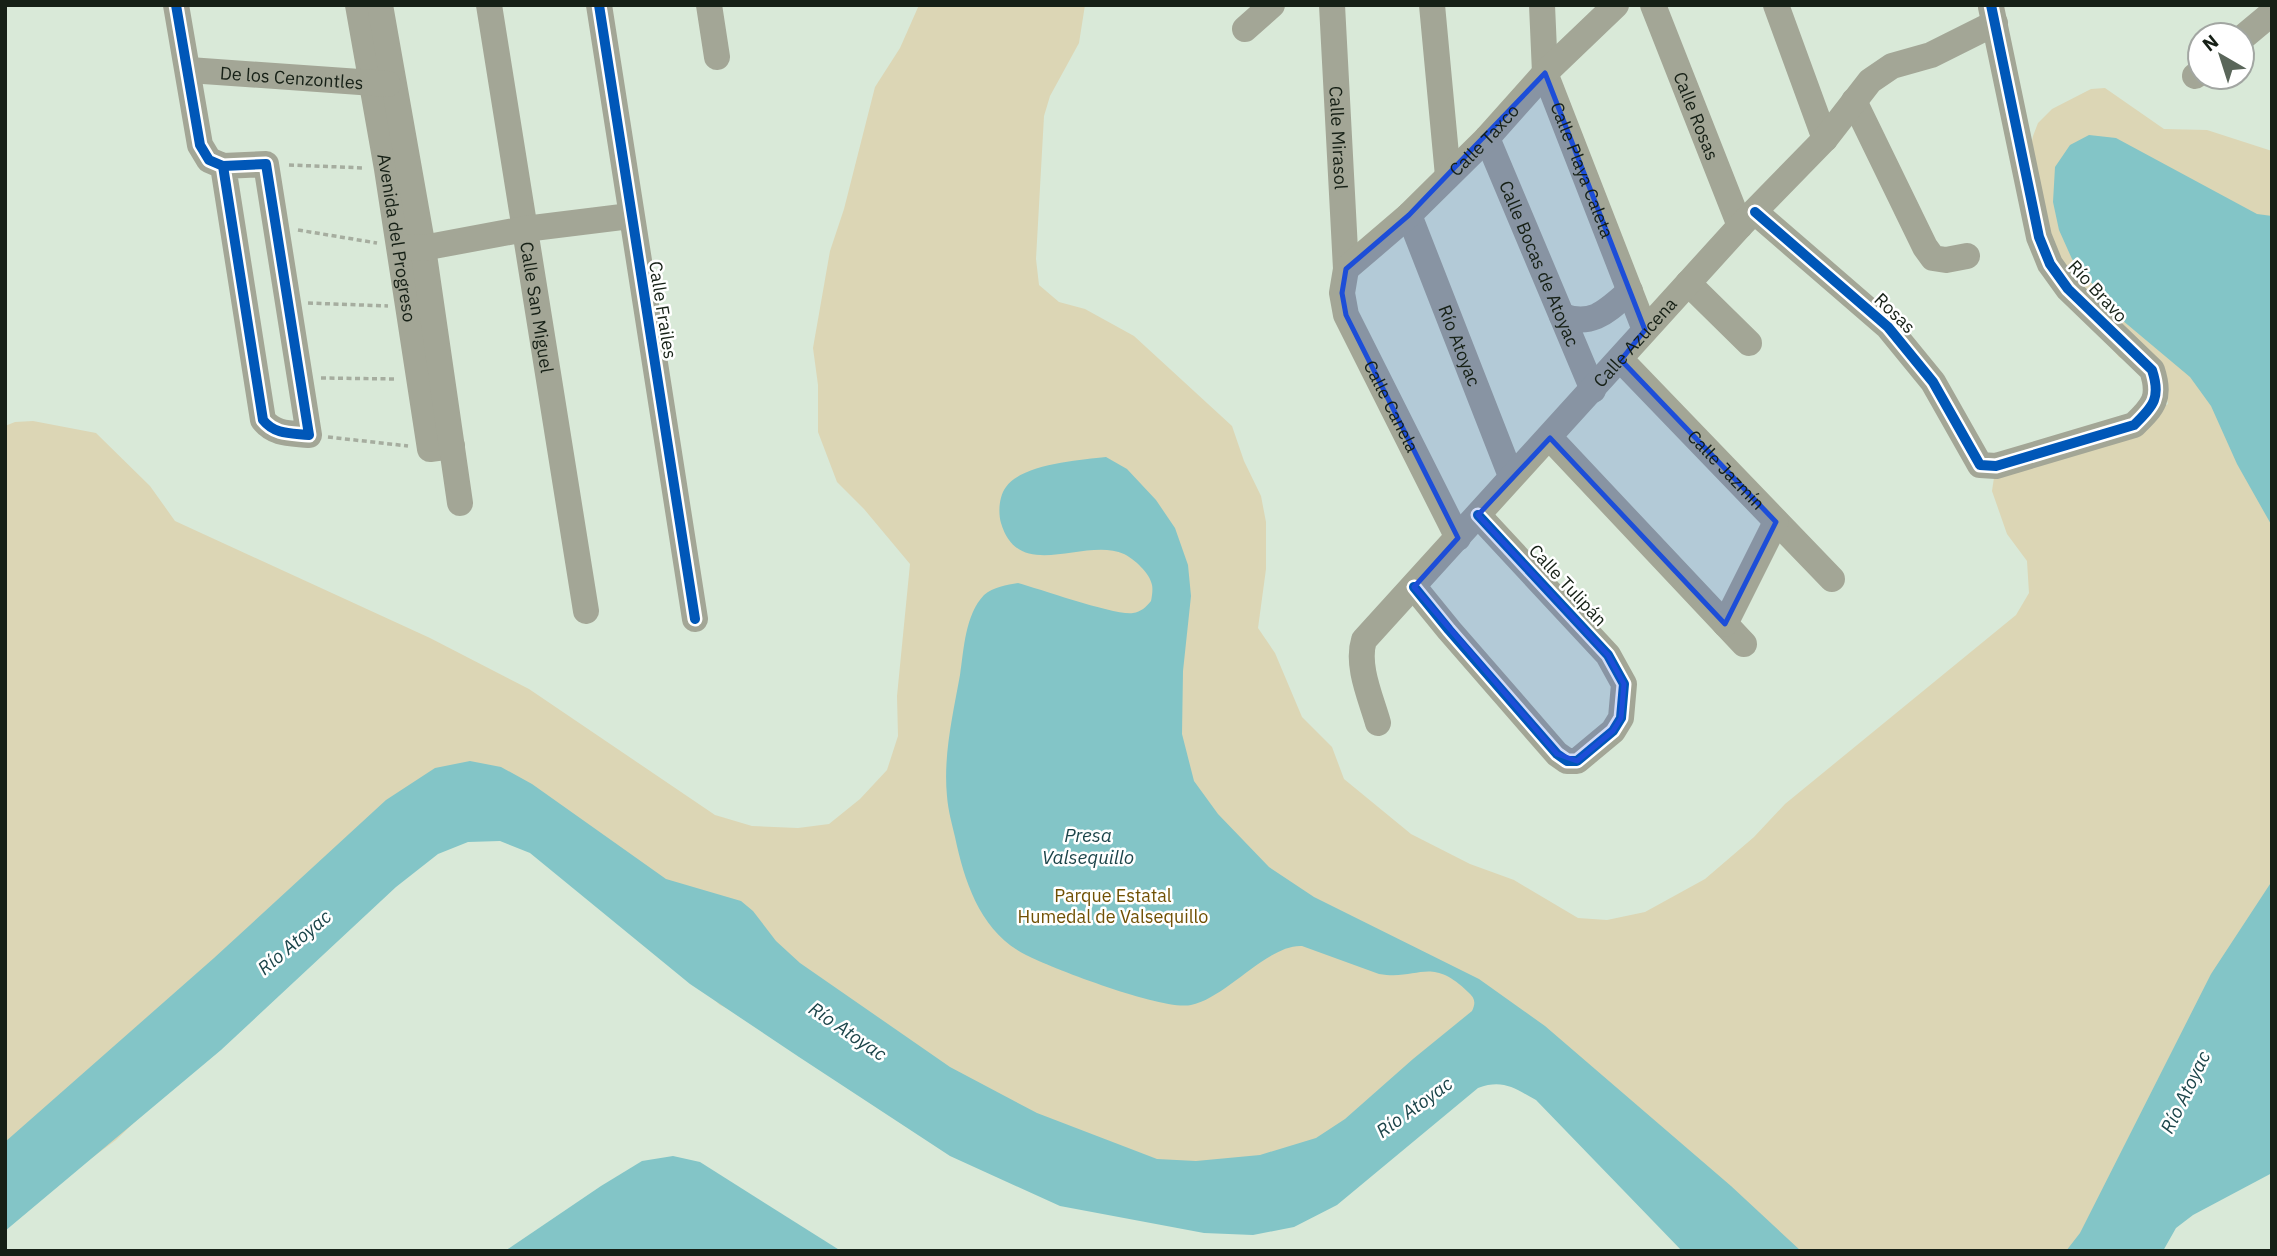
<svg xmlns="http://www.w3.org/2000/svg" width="2277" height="1256" font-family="'IBM Plex Sans',sans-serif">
  <rect width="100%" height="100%" fill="#d9e9d8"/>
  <polygon fill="#dcd6b5" points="919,5 1085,5 1079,43 1050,96 1044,116 1036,259 1039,285 1059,302 1085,309 1134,336 1232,426 1244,461 1261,496 1266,522 1266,569 1258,628 1275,653 1302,717 1332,747 1344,779 1411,834 1470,864 1514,880 1578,918 1607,920 1645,912 1705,879 1754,837 1785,804 2016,615 2029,593 2027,561 2007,534 1992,491 1995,471 2116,433 2168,404 2164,390 2149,373 2119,357 2091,323 2042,234 2024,182 2033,136 2038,123 2052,109 2091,89 2105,88 2164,129 2207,130 2272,151 2272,964 2125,1251 1730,1251 1489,1060 1244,1224 934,1107 720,1005 509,818 464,824 334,930 116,1140 5,1222 5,426 15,422 33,421 96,433 150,486 175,521 430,638 529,689 715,815 752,826 798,828 829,824 860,799 887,770 898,736 897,696 910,564 864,509 837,482 818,432 818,385 813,348 830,251 844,209 875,87 900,48"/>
  <g fill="#83c5c7">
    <polygon points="2089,135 2116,138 2257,214 2272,216 2272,526 2237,464 2211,406 2190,377 2122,320 2072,259 2059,230 2053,202 2055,167 2070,145"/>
    <path d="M 1106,457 L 1127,469 L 1156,500 L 1175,528 L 1188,565 L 1191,596 L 1183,671 L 1182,734 L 1194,781 L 1218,814 L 1269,867 L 1314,897 L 1479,979 L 1545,1026 L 1731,1186 L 1801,1251 L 1682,1251 L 1536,1100 C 1514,1088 1503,1079 1478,1088 L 1337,1205 L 1294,1227 L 1253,1235 L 1204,1233 L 1060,1206 L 950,1156 L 799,1057 L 690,984 L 530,853 L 500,841 L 468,842 L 438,854 L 396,887 L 221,1050 L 5,1231 L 5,1142 L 214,958 L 386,800 L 435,768 L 470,761 L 501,767 L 532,784 L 666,879 L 741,901 L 753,911 L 776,941 L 800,963 L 950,1067 L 1037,1113 L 1157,1159 L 1196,1161 L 1260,1155 L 1316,1138 L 1345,1119 L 1413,1059 L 1472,1011 C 1476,1003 1475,998 1468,992 C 1430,955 1419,981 1379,974 L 1302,946 C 1268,944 1226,998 1191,1005 C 1163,1011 1054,969 1026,955 C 981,932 965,884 955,837 C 952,824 948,810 947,796 C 943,756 953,714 960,675 C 964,649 965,615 984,595 C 993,587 1007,585 1018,583 C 1040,589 1116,616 1133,613 C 1141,612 1146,607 1151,601 C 1152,596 1153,589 1152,585 C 1150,573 1134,559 1124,554 C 1085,536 1019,584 1001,523 C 998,513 999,496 1006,487 C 1022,464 1079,460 1106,457 Z"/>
    <polygon points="2272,881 2272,1173 2193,1215 2176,1228 2163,1251 2066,1251 2080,1233 2211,974"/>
    <polygon points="673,1156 700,1162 841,1251 505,1251 601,1186 642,1161"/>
  </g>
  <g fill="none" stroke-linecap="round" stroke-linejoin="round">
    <g stroke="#a6ad9f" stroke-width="3.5" stroke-dasharray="5 3.5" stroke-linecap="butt">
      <polyline points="289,165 365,168"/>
      <polyline points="298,230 377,243"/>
      <polyline points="308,303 388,306"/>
      <polyline points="321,378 397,379"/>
      <polyline points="328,437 408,446"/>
    </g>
    <g stroke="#a3a696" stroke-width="26">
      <path d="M 176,5 L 200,145 L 209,160 L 223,166 L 266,164 L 309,435 C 291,433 275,435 263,420 L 223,166"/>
      <path id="s1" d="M 358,5 L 387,169 L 430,449 L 452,446"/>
      <polyline points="380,5 423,248 460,503"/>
      <path id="s2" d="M 489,5 L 586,611"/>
      <polyline points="599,5 695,619"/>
      <polyline points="709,5 717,57"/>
      <path id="s3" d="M 1332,5 L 1346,269 L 1342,293 L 1346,315 L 1458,538"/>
      <polyline points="1432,5 1448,176"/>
      <path id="s4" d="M 1542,5 L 1545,73 L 1645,330"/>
      <path id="s5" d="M 1653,5 L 1740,226"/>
      <polyline points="1776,5 1825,139"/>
      <polyline points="1245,29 1272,5"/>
      <polyline points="2242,38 2272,13"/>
      <path id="s6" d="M 189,70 L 388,84"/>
      <polyline points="2195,76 2200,72"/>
      <polyline points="1854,101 1925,247 1933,258 1946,260 1967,256"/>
      <path id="s7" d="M 1487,138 L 1593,390"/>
      <path d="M 1755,212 L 1888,327 L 1933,382 L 1980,465 L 1996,466 L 2134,425 C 2154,406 2161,397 2152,370 L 2068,289 L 2050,264 L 2039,237 L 1991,7"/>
      <path id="s8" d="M 1409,215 L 1511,476"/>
      <polyline points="405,247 423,248 525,229 630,216"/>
      <path id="s9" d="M 1346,269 L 1409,215 L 1487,138 L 1545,73 L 1616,5"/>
      <polyline points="1688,283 1749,343"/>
      <path d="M 1562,316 C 1593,327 1607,311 1630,291"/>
      <path id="s10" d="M 1621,360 L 1832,579"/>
      <polyline points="1550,438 1744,644"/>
      <polyline points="1414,587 1449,630 1557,754 1567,761 1577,761 1613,731 1621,718 1624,684 1608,655 1478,515"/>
      <polyline points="1725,624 1776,522"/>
      <path id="s11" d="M 1378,723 C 1371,698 1356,666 1364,640 L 1740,226 L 1825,139 L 1870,81 L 1892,66 L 1931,55 L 1995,23"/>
    </g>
    <defs>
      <g id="cycleway">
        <path d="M 176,5 L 200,145 L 209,160 L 223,166 L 266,164 L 309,435 C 291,433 275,435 263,420 L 223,166"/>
        <polyline points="599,5 695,619"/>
        <path d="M 1755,212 L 1888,327 L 1933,382 L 1980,465 L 1996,466 L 2134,425 C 2154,406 2161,397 2152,370 L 2068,289 L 2050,264 L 2039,237 L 1991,5"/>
        <polyline points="1414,587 1449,630 1557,754 1567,761 1577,761 1613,731 1621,718 1624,684 1608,655 1478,515"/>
      </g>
    </defs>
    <use href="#cycleway" stroke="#fff" stroke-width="15"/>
    <use href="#cycleway" stroke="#0057b8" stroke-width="10"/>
  </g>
  <path fill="#1d4ed8" fill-opacity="0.2" stroke="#1d4ed8" stroke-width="5" stroke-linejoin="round" d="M 1545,73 L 1645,330 L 1621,360 L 1776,522 L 1725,624 L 1550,438 L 1478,515 L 1608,655 L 1624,684 L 1621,718 L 1613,731 L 1577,761 L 1557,754 L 1414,587 L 1458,538 L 1346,315 L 1342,293 L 1346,269 L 1409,215 Z"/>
  <g text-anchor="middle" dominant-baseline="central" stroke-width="5" stroke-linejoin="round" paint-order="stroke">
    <g font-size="18" fill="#162016" stroke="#fff">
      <text stroke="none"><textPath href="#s6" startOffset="103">De los Cenzontles</textPath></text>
      <text stroke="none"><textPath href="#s5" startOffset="119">Calle Rosas</textPath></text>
      <text stroke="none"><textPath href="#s3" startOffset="133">Calle Mirasol</textPath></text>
      <text stroke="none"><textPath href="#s9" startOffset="189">Calle Taxco</textPath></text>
      <text stroke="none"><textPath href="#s4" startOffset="172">Calle Playa Caleta</textPath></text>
      <text stroke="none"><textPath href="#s1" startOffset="236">Avenida del Progreso</textPath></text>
      <text stroke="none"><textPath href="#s7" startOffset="136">Calle Bocas de Atoyac</textPath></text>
      <text transform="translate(2098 291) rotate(47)">Río Bravo</text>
      <text stroke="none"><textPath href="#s2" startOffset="306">Calle San Miguel</textPath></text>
      <text transform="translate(663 310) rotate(81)">Calle Frailes</text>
      <text transform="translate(1895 313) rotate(44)">Rosas</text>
      <text stroke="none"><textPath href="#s11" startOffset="488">Calle Azucena</textPath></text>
      <text stroke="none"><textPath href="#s8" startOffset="140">Río Atoyac</textPath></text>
      <text stroke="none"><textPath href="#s3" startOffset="413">Calle Canela</textPath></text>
      <text stroke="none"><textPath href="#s10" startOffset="152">Calle Jazmín</textPath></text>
      <text transform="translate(1568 585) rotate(47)">Calle Tulipán</text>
    </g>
    <g font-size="18" fill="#705003" stroke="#fff">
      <text x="1113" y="895">Parque Estatal<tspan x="1113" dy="21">Humedal de Valsequillo</tspan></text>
    </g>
    <g font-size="19" font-style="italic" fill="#1c454a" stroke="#fff">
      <text x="1088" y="835">Presa<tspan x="1088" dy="22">Valsequillo</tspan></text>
      <text transform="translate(294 942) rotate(-40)">Río Atoyac</text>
      <text transform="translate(848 1031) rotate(34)">Río Atoyac</text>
      <text transform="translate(2185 1092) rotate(-64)">Río Atoyac</text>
      <text transform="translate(1414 1107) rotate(-36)">Río Atoyac</text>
    </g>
  </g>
  <rect width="2277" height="1256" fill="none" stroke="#162016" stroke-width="14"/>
  <g transform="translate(2221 56) rotate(321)"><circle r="33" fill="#ffffff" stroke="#a2a6a2" stroke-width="2"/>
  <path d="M0-5L12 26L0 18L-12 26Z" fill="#5a665a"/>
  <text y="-10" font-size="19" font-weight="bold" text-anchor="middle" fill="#162016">N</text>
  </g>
</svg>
